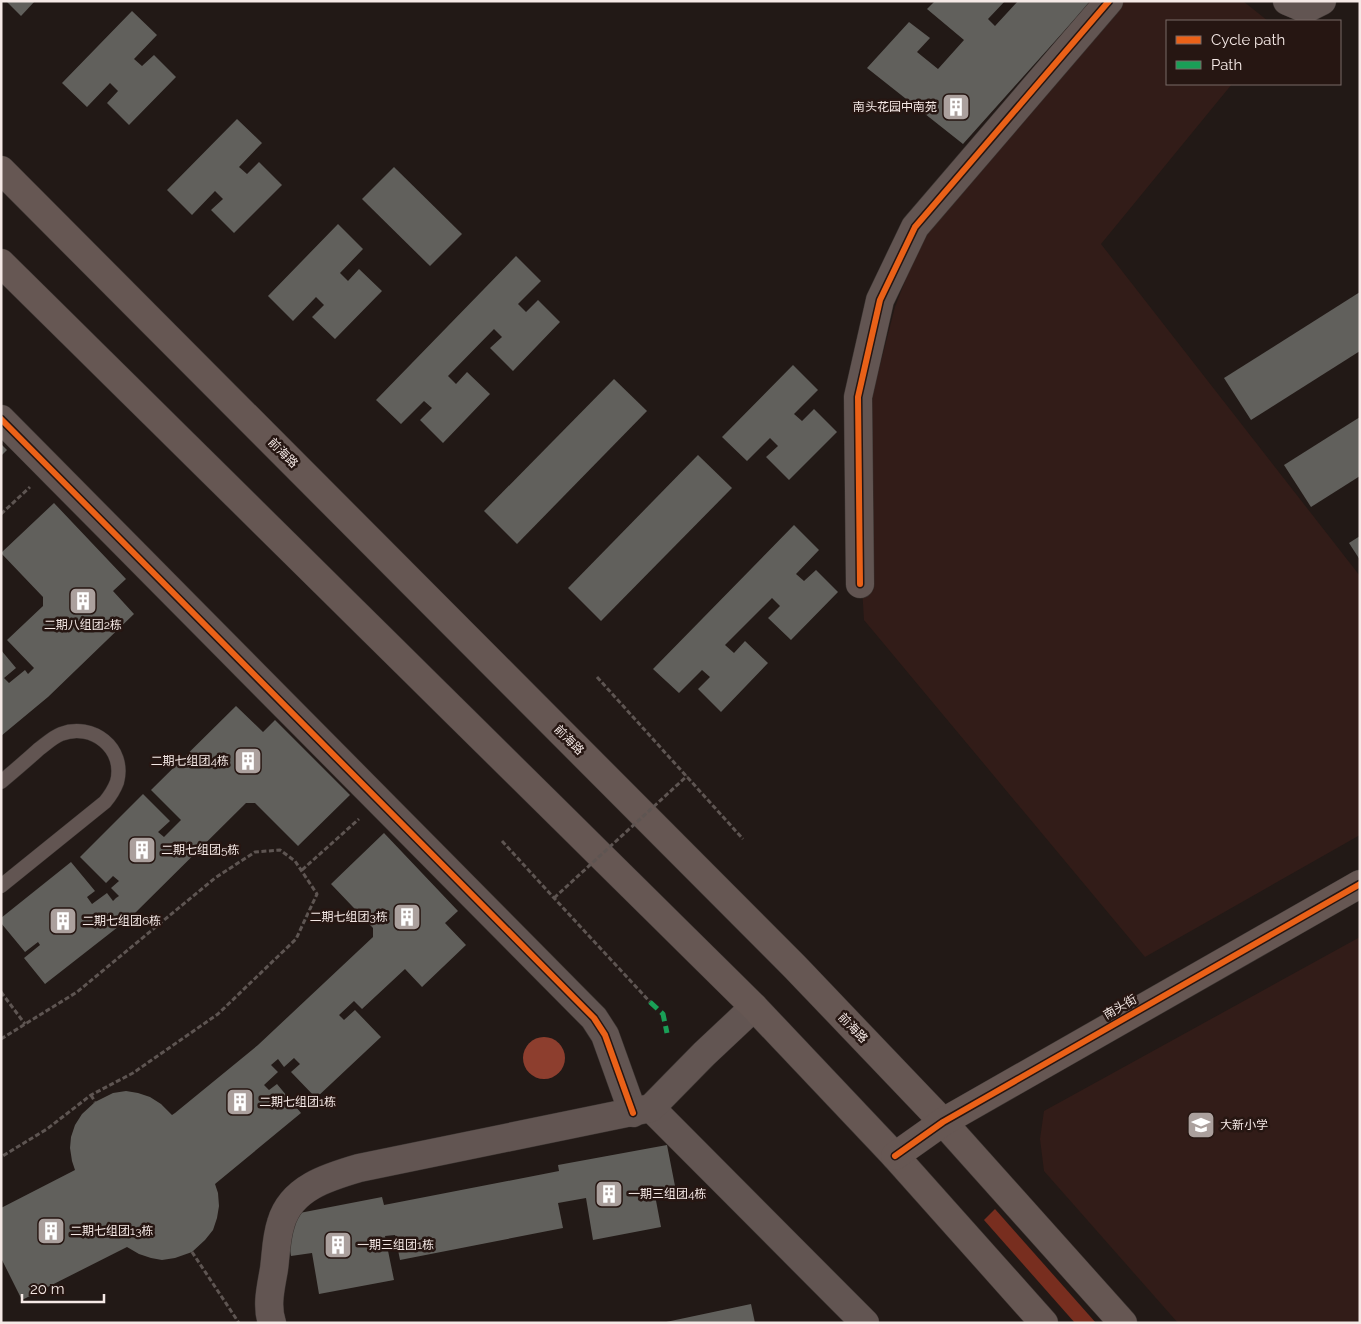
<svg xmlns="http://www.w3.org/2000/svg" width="1361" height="1324" font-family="Raleway,'Noto Sans SC',sans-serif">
  <rect width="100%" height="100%" fill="#221916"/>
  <g fill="#321c18">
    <polygon points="1119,1 1243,1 1268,21 1167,21 1167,84 1232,84 1101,244 1360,576 1360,835 1145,957 864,620 849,372 878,373 895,307 924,232"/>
    <polygon points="1360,937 1360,1323 1178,1323 1044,1171 1040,1139 1044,1111"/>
  </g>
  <polygon fill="#782e1f" points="995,1209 1096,1323 1075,1323 984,1220"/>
  <circle fill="#8d3e2e" cx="544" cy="1058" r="21"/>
  <g fill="#61605c">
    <polygon points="6,1 35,1 21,16"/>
    <polygon points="935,1 1005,1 988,19 995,26 1018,1 1091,1 963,144 867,68 909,22 930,38 917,52 938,69 964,40 927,9"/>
    <polygon points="132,11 157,35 134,59 142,66 154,55 176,77 129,125 107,103 118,91 110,83 87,107 62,83"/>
    <polygon points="237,119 262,143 239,167 247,174 259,162 282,185 234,233 211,210 223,199 215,191 192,215 167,190"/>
    <polygon points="394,167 462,234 430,266 362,199"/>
    <polygon points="338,224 363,249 340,273 348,281 359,269 382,291 335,339 312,317 324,305 316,297 293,321 268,296"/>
    <polygon points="516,256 541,281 518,304 526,312 538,300 560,322 513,371 490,348 502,337 494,329 448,376 456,384 467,372 490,394 443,443 420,420 432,408 424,401 401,424 376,400"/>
    <polygon points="1360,292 1360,351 1251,420 1224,378"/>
    <polygon points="793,365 818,390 794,414 802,421 814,409 837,432 789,480 766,457 778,446 770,438 747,461 722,437"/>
    <polygon points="614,379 647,411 517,544 484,511"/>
    <polygon points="1360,417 1360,476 1311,507 1284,465"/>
    <polygon points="1,444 7,450 1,456"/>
    <polygon points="698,455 732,488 601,621 568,588"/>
    <polygon points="54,503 126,579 113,591 134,614 48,697 1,736 1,650 16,668 4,678 9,683 25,670 28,674 34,668 7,640 43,606 43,597 1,553"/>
    <polygon points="794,525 819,550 796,574 804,581 816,570 838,592 791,640 768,618 780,606 772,598 725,645 734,653 745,641 768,663 721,712 698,689 710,677 702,670 679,693 653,669"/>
    <polygon points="1360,536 1360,560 1349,543"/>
    <polygon points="236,706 263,732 275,720 350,795 298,846 255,803 246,803 132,916 45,984 24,958 40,945 38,942 25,952 1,923 1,918 71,862 95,891 87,897 92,904 107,893 113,901 116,898 119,896 111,888 119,881 113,876 106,883 80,857 143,794 170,821 158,832 164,837 181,820 151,790"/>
    <polygon points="384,833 458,911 445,923 466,945 422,987 405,969 362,1009 354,1001 339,1015 344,1020 355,1010 381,1037 316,1098 291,1072 300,1064 294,1058 284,1067 278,1059 271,1065 278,1072 264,1085 269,1090 277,1084 301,1113 215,1184 218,1193 219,1206 217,1218 213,1230 205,1240 192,1252 175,1258 162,1260 151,1258 139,1254 127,1247 22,1300 1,1258 1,1208 75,1170 72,1161 70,1148 71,1137 75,1125 82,1114 95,1102 113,1093 126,1091 138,1093 150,1097 161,1104 172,1115 175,1113 258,1045 373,937 373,928 331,884"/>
    <polygon points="667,1145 675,1186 654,1190 661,1227 593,1240 586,1198 558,1203 563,1228 400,1260 395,1235 385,1236 394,1280 319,1294 312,1253 291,1256 284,1216 382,1197 384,1205 559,1171 558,1165"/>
    <polygon points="751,1304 755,1323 666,1323 666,1322"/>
  </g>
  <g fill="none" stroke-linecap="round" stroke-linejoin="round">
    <defs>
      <path id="lane" d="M 1,782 C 14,771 27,760 39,749 C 46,744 53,737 61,734 C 92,722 126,748 117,782 C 114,790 110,796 105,802 L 1,886"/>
      <g id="street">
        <polyline points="1287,1 1306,9 1322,1"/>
        <polyline points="1,419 594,1018 605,1035 633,1113"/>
        <polyline points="860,584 858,397 880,300 915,227 1109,1"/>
        <polyline points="651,1108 865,1323"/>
        <path d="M 272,1323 C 266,1305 271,1287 274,1269 C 276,1254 276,1238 281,1223 C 291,1188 328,1177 359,1168 L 651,1108 L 704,1054 L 754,1007"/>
      </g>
      <g id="secondary">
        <polyline points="1,170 795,967 943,1122 1123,1323"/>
        <polyline points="1,263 754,1007 895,1156 1044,1323"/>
        <polyline points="895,1156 943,1122 1360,884"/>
      </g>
    </defs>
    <use href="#lane" stroke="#3a3330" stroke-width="15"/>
    <use href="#street" stroke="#3a3330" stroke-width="29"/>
    <use href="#secondary" stroke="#3a3330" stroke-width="29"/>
    <g stroke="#5e5552" stroke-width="3" stroke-dasharray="5 2.5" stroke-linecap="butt">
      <polyline points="1,514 30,487"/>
      <polyline points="597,677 743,839"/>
      <polyline points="502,841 554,898 650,1002"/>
      <polyline points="302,870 359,819"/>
      <polyline points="1,992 25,1024"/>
      <polyline points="1,1039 77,992 215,878 255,852 280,850 295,861 317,894 296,939 218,1014 133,1073 91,1095 47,1129 1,1157"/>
      <polyline points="91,1095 95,1102"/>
      <polyline points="192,1252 239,1323"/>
    </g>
    <use href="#lane" stroke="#625552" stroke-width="14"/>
    <use href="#street" stroke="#625552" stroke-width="28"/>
    <use href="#secondary" stroke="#665753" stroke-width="28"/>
    <polyline stroke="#5e5552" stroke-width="3" stroke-dasharray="5 2.5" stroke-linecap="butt" points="554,898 687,776"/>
    <polyline stroke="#1a9f57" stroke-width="5" stroke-dasharray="10 5" stroke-linecap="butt" points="650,1002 663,1014 667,1033"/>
    <defs>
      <g id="cycleway">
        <polyline points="1,419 594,1018 605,1035 633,1113"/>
        <polyline points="860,584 858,397 880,300 915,227 1109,1"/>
        <polyline points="895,1156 943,1122 1360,884"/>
      </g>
    </defs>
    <use href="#cycleway" stroke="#261612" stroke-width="9"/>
    <use href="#cycleway" stroke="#ea6118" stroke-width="6"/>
  </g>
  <defs>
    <symbol id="building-square" viewBox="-11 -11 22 22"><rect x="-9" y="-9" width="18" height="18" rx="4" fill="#aba09d" stroke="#261612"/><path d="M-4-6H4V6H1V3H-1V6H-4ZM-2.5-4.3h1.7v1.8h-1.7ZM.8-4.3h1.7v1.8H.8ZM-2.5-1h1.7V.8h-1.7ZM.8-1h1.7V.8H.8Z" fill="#fff"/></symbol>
    <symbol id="school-square" viewBox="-11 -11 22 22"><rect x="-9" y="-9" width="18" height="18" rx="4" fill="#aba09d" stroke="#261612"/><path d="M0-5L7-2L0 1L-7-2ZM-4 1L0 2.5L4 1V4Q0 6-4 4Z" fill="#fff"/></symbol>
  </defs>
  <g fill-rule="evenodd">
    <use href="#building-square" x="940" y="91" width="32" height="32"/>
    <use href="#building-square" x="67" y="585" width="32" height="32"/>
    <use href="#building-square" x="232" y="745" width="32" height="32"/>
    <use href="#building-square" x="126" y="834" width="32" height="32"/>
    <use href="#building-square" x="391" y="901" width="32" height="32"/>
    <use href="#building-square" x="47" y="905" width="32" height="32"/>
    <use href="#building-square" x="224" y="1086" width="32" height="32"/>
    <use href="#school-square" x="1185" y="1109" width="32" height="32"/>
    <use href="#building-square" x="593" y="1178" width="32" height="32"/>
    <use href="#building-square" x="35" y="1215" width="32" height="32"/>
    <use href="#building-square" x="322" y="1229" width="32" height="32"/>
  </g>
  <g text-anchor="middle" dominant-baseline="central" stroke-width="5" stroke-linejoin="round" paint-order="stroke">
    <g font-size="12" fill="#f5e9e6" stroke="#261612" text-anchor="start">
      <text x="937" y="107" text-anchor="end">南头花园中南苑</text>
      <text x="83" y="625" text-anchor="middle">二期八组团2栋</text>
      <text x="229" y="761" text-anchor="end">二期七组团4栋</text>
      <text x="161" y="850">二期七组团5栋</text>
      <text x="388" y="917" text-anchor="end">二期七组团3栋</text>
      <text x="82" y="921">二期七组团6栋</text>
      <text x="259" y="1102">二期七组团1栋</text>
      <text x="1220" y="1125">大新小学</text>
      <text x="628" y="1194">一期三组团4栋</text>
      <text x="70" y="1231">二期七组团13栋</text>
      <text x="357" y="1245">一期三组团1栋</text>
    </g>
    <g font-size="12" fill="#f5e9e6" stroke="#261612">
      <text transform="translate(283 453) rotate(45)">前海路</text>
      <text transform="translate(569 740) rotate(45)">前海路</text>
      <text transform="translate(1120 1007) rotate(-30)">南头街</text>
      <text transform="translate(853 1028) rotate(46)">前海路</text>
    </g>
  </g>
  <rect width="1361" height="1324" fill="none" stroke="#f5e9e6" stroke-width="5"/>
  <rect x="1166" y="20" width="175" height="65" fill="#261612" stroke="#796a67"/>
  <rect x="1176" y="36" width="25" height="8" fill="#ea6118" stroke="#796a67"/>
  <text x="1211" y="45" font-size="15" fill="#f5e9e6">Cycle path</text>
  <rect x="1176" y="61" width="25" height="8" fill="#1a9f57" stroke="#796a67"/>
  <text x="1211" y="70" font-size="15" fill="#f5e9e6">Path</text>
  <path d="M22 1294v8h82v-8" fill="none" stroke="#f5e9e6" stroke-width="2.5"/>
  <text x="30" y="1294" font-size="15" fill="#f5e9e6" stroke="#261612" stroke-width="4" paint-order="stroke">20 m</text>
</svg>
